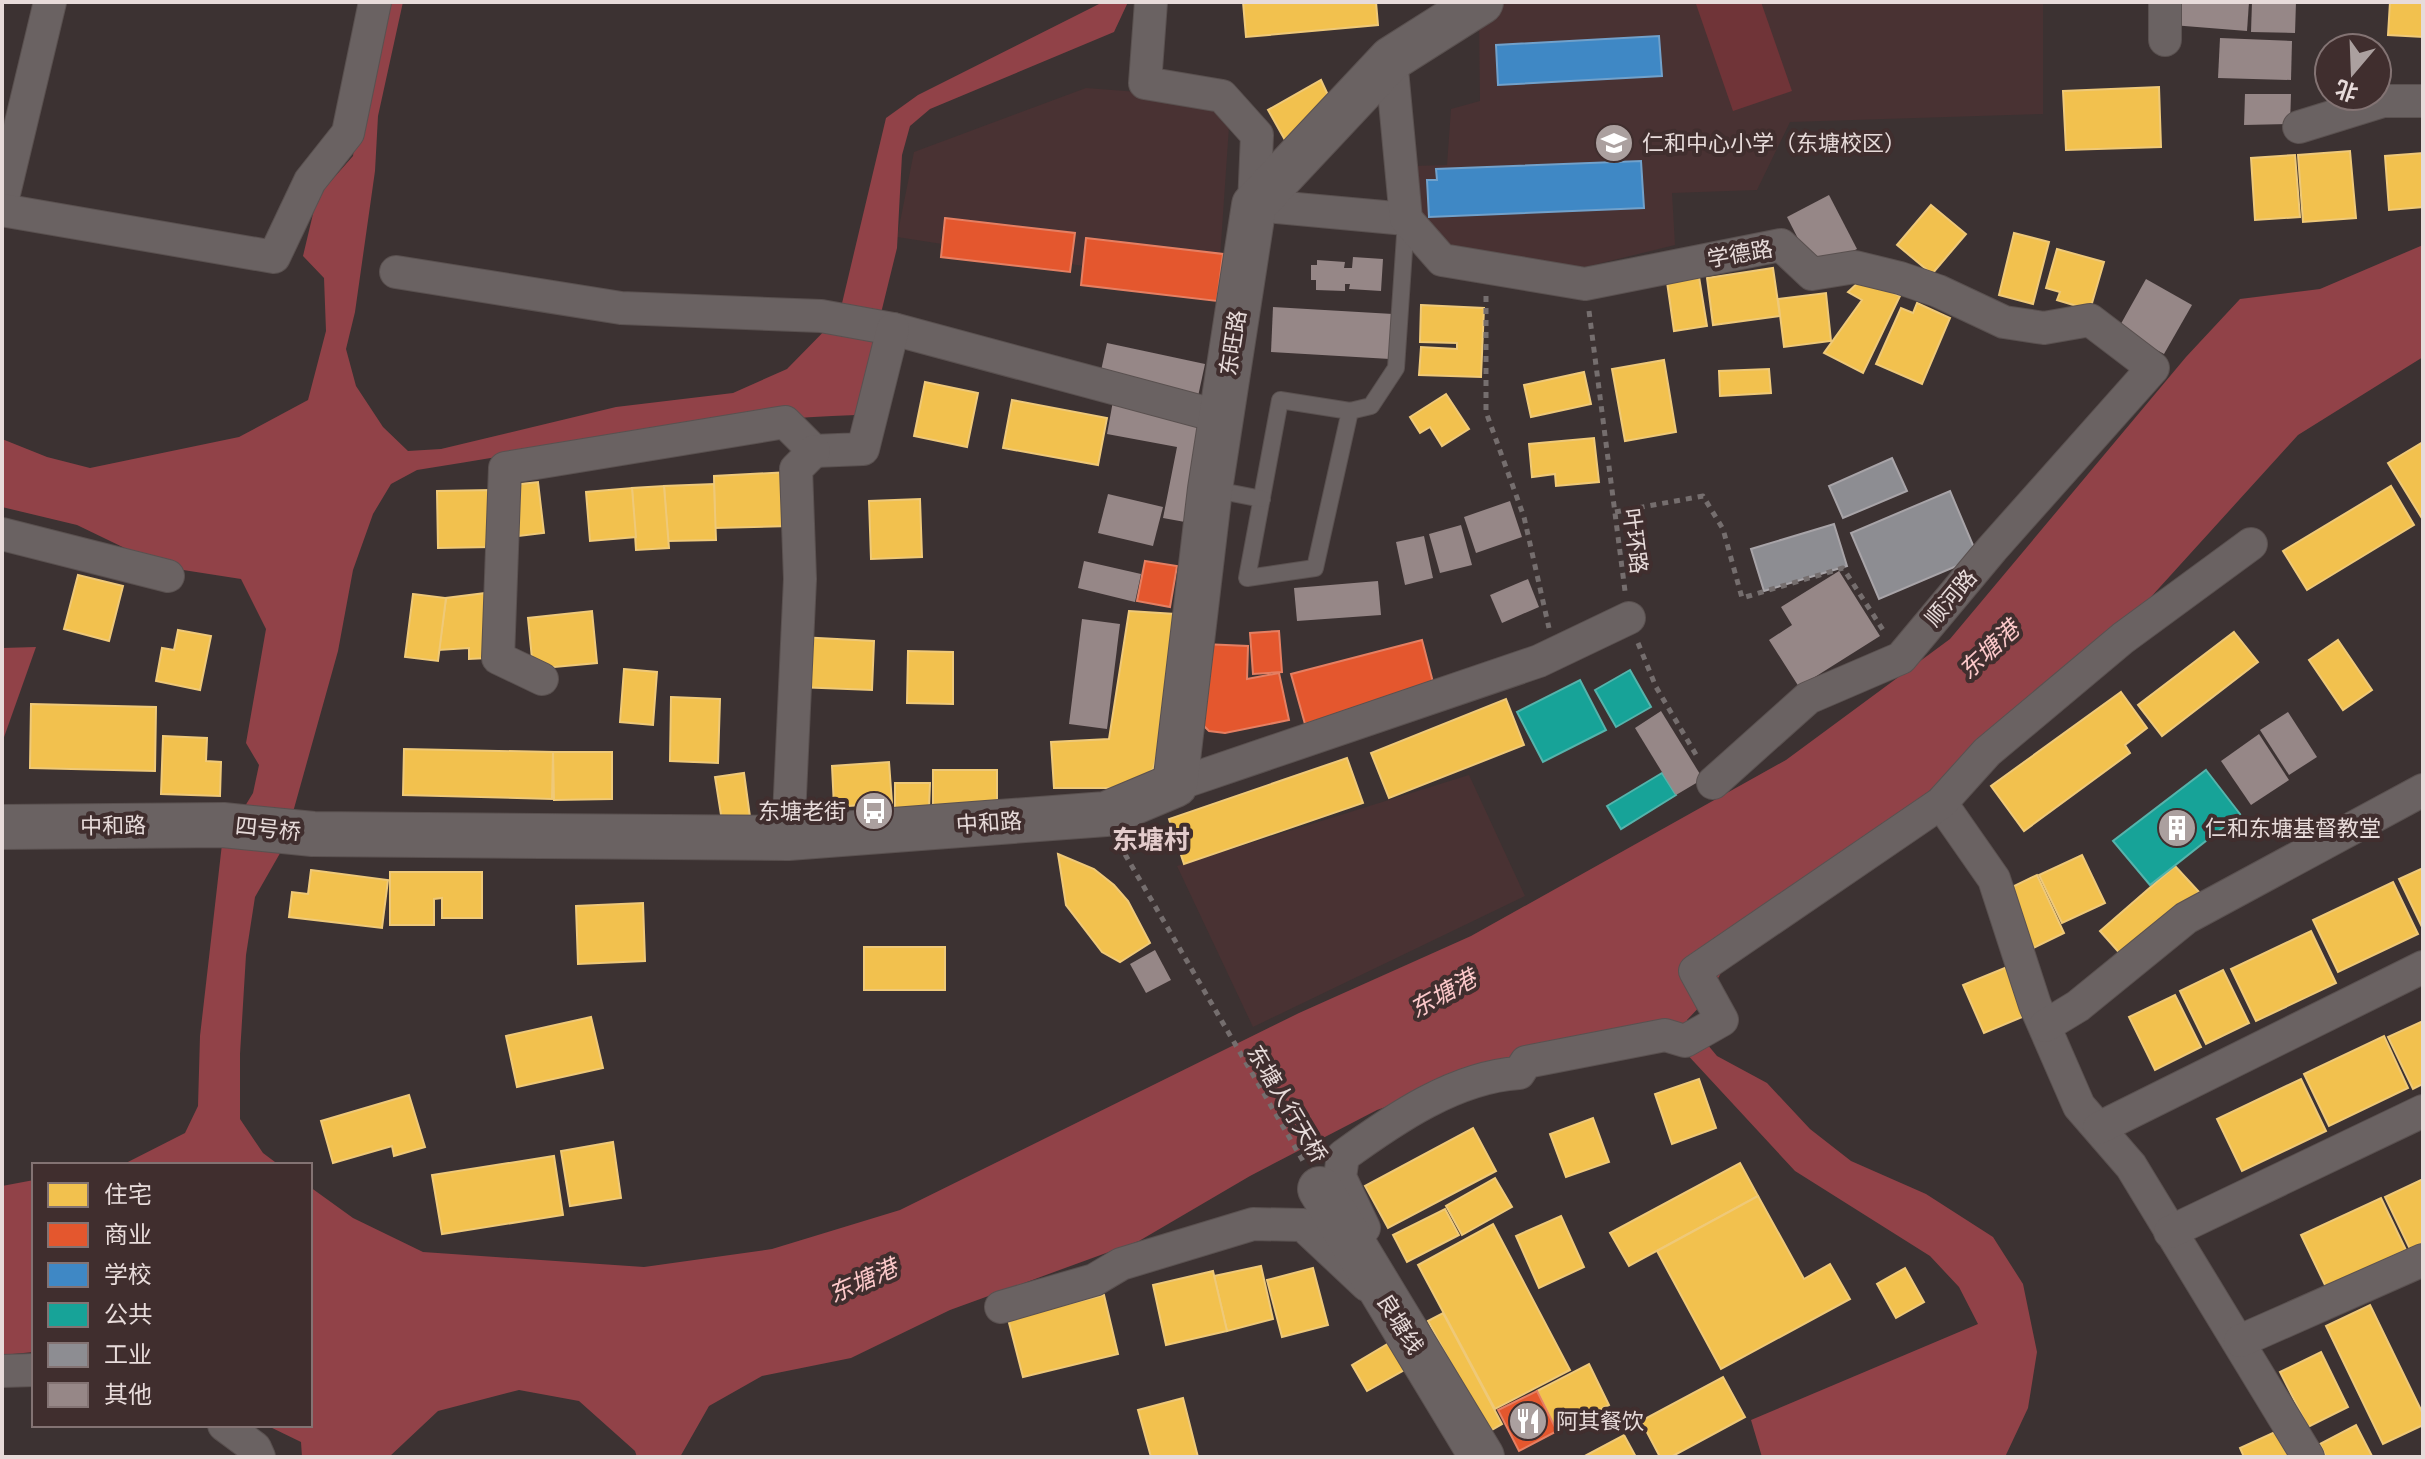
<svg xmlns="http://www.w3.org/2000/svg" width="2425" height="1459" font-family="'Roboto Serif','Noto Sans SC',serif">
  <rect width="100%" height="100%" fill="#3c3232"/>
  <g fill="#493233">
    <polygon points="1507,2 2043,2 2043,114 1790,122 1757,190 1672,193 1675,245 1585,267 1442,248 1422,228 1411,166 1447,165 1451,109 1480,101 1479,20"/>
    <polygon points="1086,88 1216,98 1230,112 1218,287 897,237 914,152"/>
    <polygon points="1469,775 1525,896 1253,1027 1177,866"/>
  </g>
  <polygon fill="#703438" points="1700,2 1761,2 1792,91 1733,111 1696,4"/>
  <g fill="#914248">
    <path d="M 373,2 L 403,2 L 378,116 L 375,171 L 355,312 L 346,349 L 356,386 L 383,427 L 408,451 L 441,449 L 616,407 L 733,393 L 787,369 L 839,316 L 886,118 L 918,95 L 1103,2 L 1128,2 L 1114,32 L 930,109 L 910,126 L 902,155 L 897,248 L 856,415 C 708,420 563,446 417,470 L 391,484 L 373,514 L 353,570 L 338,651 L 283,848 L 255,897 L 246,955 L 240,1054 L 240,1119 L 263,1153 L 279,1165 L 122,1165 L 185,1133 L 198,1106 L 200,1036 L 222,844 L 253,793 L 259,765 L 246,743 L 266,629 L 241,579 L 164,567 L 77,525 L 2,507 L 2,439 L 47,457 L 90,468 L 239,437 L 308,400 L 326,331 L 324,278 L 303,256 L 317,197 L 353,156 Z"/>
    <polygon points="2423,245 2423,357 2298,435 2031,729 1737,945 1705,1001 1687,1020 1717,1056 1767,1083 1810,1129 1851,1161 1926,1194 1993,1237 2023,1284 2037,1352 2028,1408 2005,1457 1762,1457 1751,1420 1978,1324 1959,1287 1930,1256 1795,1171 1671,1037 1513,1062 1377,1110 1250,1176 1139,1241 950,1310 851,1358 762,1376 709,1406 680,1457 637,1457 635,1451 579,1401 519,1390 438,1411 389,1457 302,1457 301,1442 266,1425 310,1425 310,1187 353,1218 423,1252 644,1267 772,1249 900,1210 1299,1013 1471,936 1786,760 1950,639 2186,357 2240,299 2320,289"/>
    <polygon points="36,647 3,740 2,741 2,648"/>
    <polygon points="34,1180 34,1352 2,1355 2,1186"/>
  </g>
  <g fill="#f2c14e" stroke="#efc978" stroke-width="2">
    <polygon points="1243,2 1376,2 1378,25 1246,37"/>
    <polygon points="2390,2 2423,2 2423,37 2388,35"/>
    <polygon points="1321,80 1334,108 1285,140 1268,110"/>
    <polygon points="2159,87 2161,147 2066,150 2063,91"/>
    <polygon points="2350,151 2356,218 2303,222 2298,155"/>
    <polygon points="2423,153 2423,207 2389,210 2385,156"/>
    <polygon points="2295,155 2300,217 2255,220 2251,158"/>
    <polygon points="1931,205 1966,234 1932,274 1897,245"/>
    <polygon points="2014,233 2049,242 2033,304 1999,295"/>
    <polygon points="2057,249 2104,262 2090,310 2057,300 2060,292 2046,288"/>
    <polygon points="1773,268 1780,316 1713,325 1707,278"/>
    <polygon points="1699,277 1707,326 1674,331 1667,282"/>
    <polygon points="1862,279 1900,296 1863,373 1824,353 1862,300 1848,292"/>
    <polygon points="1826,293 1831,341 1784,347 1778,299"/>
    <polygon points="1917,303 1950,318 1922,384 1876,364 1901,308 1913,313"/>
    <polygon points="1421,305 1484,308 1481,377 1419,375 1421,347 1457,349 1457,343 1420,342"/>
    <polygon points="1664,360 1676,432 1625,441 1612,369"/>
    <polygon points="1769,369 1771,393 1720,396 1719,371"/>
    <polygon points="1584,372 1591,404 1531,417 1524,385"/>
    <polygon points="925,382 978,393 967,447 914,436"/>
    <polygon points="1446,394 1469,429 1442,446 1430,427 1420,433 1410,417"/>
    <polygon points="1012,400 1107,418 1098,465 1003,448"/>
    <polygon points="1594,438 1599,482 1556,486 1555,474 1532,477 1529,444"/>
    <polygon points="2423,442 2423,520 2388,463"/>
    <polygon points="790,472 791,526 715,528 714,476"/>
    <polygon points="538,482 544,533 519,536 512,485"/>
    <polygon points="714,484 716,540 668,541 664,486"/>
    <polygon points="664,486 669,548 636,550 632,488"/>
    <polygon points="2391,486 2414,525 2307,590 2283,551"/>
    <polygon points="632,488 636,537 590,541 586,492"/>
    <polygon points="492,490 492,547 438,548 437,491"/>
    <polygon points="920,499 922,557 871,559 869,501"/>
    <polygon points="78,575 123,586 109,641 64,629"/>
    <polygon points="486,593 487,658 469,659 469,648 439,650 446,598"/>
    <polygon points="413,594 446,598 438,661 405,657"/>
    <polygon points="592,611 597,663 533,669 528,618"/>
    <polygon points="1129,611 1175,614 1159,747 1153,769 1138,783 1122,788 1054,788 1051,742 1109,739"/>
    <polygon points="178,630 211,636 200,690 156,681 162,648 174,650"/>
    <polygon points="2234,632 2258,662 2162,736 2138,705"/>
    <polygon points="799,637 874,641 872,690 797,687"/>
    <polygon points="2338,640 2372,690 2343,710 2309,660"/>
    <polygon points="908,651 953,652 953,704 907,703"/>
    <polygon points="624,669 657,672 653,725 620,722"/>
    <polygon points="2121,692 2147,728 2125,745 2130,753 2024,831 1991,786"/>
    <polygon points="671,697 720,699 718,763 670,761"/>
    <polygon points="1506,699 1524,745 1389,798 1371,753"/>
    <polygon points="31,704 156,707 155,771 30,768"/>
    <polygon points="163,736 207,738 206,761 221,762 220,796 161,794"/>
    <polygon points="404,749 553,752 552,799 403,795"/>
    <polygon points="553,752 612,752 612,799 554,800"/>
    <polygon points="1347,758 1363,803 1184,864 1169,819"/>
    <polygon points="889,762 892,803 834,807 832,766"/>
    <rect x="933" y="770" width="64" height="35"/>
    <polygon points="744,773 750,817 722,821 715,777"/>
    <polygon points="895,783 930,783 929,809 895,809"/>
    <polygon points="1058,854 1094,869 1114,885 1128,901 1150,943 1120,962 1102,952 1066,905"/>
    <polygon points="2082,855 2105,903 2062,923 2039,875"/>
    <polygon points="2175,866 2199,892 2124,958 2100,931"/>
    <polygon points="2423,868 2423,929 2399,879"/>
    <polygon points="311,870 388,880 382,928 289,917 292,892 308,894"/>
    <polygon points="390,872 482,872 482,918 442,918 442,898 434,899 434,925 390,925"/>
    <polygon points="2037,875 2064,933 2031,949 2008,889"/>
    <polygon points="2393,882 2418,934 2338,972 2313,920"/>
    <polygon points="643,903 645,961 578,964 576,906"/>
    <polygon points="2311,931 2336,983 2256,1021 2231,969"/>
    <rect x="864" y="947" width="81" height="43"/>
    <polygon points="2007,967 2027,1015 1984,1033 1963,985"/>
    <polygon points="2223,970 2249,1023 2206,1044 2180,991"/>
    <polygon points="2175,995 2201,1047 2155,1070 2129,1017"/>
    <polygon points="591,1017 603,1068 517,1087 506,1036"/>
    <polygon points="2423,1021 2423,1084 2413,1089 2388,1037"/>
    <polygon points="2384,1036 2408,1088 2329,1126 2304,1074"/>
    <polygon points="1699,1079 1716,1128 1672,1144 1655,1094"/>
    <polygon points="2301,1079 2326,1131 2242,1171 2217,1119"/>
    <polygon points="409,1095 425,1147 394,1156 392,1146 333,1163 321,1121"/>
    <polygon points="1593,1118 1609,1162 1566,1177 1550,1134"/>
    <polygon points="1473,1128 1496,1171 1388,1228 1365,1186"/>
    <polygon points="613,1142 621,1198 570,1206 561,1151"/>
    <polygon points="554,1156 563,1215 442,1234 432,1175"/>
    <polygon points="1740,1163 1758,1196 1629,1266 1610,1233"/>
    <polygon points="1495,1178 1512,1207 1462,1235 1446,1206"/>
    <polygon points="2423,1179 2423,1243 2410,1249 2385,1197"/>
    <polygon points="1758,1196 1804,1279 1830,1264 1850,1299 1721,1369 1657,1251"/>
    <polygon points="2381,1198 2406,1250 2326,1287 2301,1235"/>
    <polygon points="1445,1209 1459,1235 1407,1262 1393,1235"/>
    <polygon points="1561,1216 1584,1267 1539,1288 1516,1236"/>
    <polygon points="1493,1224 1570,1370 1495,1409 1418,1265"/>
    <polygon points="1261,1266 1273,1319 1227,1331 1214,1276"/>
    <polygon points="1313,1268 1328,1325 1282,1337 1267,1280"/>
    <polygon points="1905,1268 1924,1302 1896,1318 1877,1284"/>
    <polygon points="1213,1271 1227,1331 1166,1345 1153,1285"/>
    <polygon points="1104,1295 1118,1354 1023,1377 1008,1319"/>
    <polygon points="2370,1305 2423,1414 2423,1425 2383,1444 2326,1326"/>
    <polygon points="1443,1313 1502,1424 1488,1432 1428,1321"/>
    <polygon points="1391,1342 1406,1369 1367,1391 1352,1365"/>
    <polygon points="2321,1352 2348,1407 2308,1427 2280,1372"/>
    <polygon points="1589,1364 1609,1405 1557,1431 1537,1391"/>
    <polygon points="1723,1377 1745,1417 1671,1457 1660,1457 1641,1421"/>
    <polygon points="1183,1398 1198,1457 1151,1457 1138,1410"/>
    <polygon points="2356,1425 2372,1456 2326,1457 2320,1444"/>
    <polygon points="2286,1427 2300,1457 2244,1457 2240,1448"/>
    <polygon points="1624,1435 1636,1457 1583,1457"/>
  </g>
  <g fill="#e4572e" stroke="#e57f62" stroke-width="2">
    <polygon points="945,218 1075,233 1070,272 941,257"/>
    <polygon points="1086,238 1223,254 1217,301 1081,285"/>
    <polygon points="1145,561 1177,566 1170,607 1137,601"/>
    <polygon points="1279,631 1282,672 1253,674 1250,633"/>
    <polygon points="1422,640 1435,690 1305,724 1291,674"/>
    <polygon points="1203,644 1248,646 1247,679 1279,673 1289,720 1225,733 1209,731 1201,723"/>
    <polygon points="1537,1391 1557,1431 1519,1451 1498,1410"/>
  </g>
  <g fill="#3f88c5" stroke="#71a1cb" stroke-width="2">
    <polygon points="1659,36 1662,76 1498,85 1496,45"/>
    <polygon points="1641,161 1644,208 1429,217 1427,180 1437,180 1436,169"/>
  </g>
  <g fill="#17a398" stroke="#55b4ac" stroke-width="2">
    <polygon points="1630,670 1651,707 1616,727 1595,690"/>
    <polygon points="1580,680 1606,730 1543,762 1517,712"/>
    <polygon points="2206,770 2240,814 2150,885 2113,841"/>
    <polygon points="1662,773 1676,795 1621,829 1607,806"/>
  </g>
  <g fill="#8d8d92" stroke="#a8a4a8" stroke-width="2">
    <polygon points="1892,458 1907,491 1843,518 1829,486"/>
    <polygon points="1950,491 1978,557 1879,599 1851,533"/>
    <polygon points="1834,524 1847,566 1764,591 1751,549"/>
  </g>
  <g fill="#968787">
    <polygon points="2174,2 2249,2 2247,31 2172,25"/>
    <polygon points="2252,2 2296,2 2295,33 2251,32"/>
    <polygon points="2220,38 2292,41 2291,80 2218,78"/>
    <polygon points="2245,94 2291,94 2290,124 2244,125"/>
    <polygon points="1829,195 1857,249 1814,270 1787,217"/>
    <polygon points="1353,257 1383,259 1381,291 1349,289 1350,284 1345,284 1345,291 1316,290 1316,280 1311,280 1311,265 1317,265 1317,260 1345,262 1344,268 1352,268"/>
    <polygon points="2146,279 2192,305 2164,354 2118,329"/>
    <polygon points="1273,307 1393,314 1390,359 1271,352"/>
    <polygon points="1107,343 1205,364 1197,401 1099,380"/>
    <polygon points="1113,401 1205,419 1185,522 1163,518 1177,447 1107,434"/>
    <polygon points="1108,494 1163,507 1153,546 1098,533"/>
    <polygon points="1510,501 1522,537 1476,553 1464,517"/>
    <polygon points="1461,525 1472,565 1440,573 1429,534"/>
    <polygon points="1424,536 1433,578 1405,585 1396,542"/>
    <polygon points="1084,561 1141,574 1135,602 1078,588"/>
    <polygon points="1839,571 1880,636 1799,687 1769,640 1792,625 1781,607"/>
    <polygon points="1528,579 1539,607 1502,623 1490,595"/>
    <polygon points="1378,581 1381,615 1297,621 1294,588"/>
    <polygon points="1082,619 1120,624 1107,729 1069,724"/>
    <polygon points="1661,711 1703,779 1676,795 1635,728"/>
    <polygon points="2288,712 2317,757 2289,775 2260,730"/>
    <polygon points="2259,734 2289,780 2251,805 2221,761"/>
    <polygon points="1155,950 1171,980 1146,993 1130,964"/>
  </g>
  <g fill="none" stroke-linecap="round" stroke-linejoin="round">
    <defs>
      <g id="lane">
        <polyline points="1350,411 1315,568 1247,578 1280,400 1350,411 1371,406 1396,368 1406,221"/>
        <polyline points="1211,489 1262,499"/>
      </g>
      <g id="street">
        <polyline points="1151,2 1145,83 1222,96 1257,135 1254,205 1406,219"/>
        <polyline points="2165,40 2165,2"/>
        <polyline points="1391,59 1406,219 1442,260 1585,284 1781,245 1812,274 1855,267 1900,278 1938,291 2004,322 2044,328 2090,320 2153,368 1992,549 1901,658 1808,698 1713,783"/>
        <polyline points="2299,127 2383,101 2423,101"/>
        <polyline points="2,202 50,2"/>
        <polyline points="2,210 274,257 310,181 348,133 375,2"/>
        <polyline points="396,272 621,308 821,316 893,329 1221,417"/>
        <polyline points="2,534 168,576"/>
        <polyline points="542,679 498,658 505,468 785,422 814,451 863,449 893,329"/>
        <polyline points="1175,785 1539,661 1629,618"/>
        <polyline points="1941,803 1994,879 2035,1005 2079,1106 2131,1166 2308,1457"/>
        <polyline points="788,838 800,579 796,469 814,451"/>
        <polyline points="2045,1026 2078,1006 2186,918 2423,790"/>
        <polyline points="2099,1128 2423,967"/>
        <path d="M 1364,1228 L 1340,1177 L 1343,1156 C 1394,1119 1455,1077 1519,1073 L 1526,1062 L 1665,1035 L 1685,1041 L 1722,1020 L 1695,971 L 1941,803 L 1987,752 L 2123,638 L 2251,544"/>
        <polyline points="2170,1232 2423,1111"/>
        <polyline points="1001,1307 1094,1280 1121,1264 1253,1224 1303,1225 1367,1285"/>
        <polyline points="2240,1341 2423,1260"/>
        <polyline points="2,1371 34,1370"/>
        <polyline points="224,1425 255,1448 259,1457"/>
      </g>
      <g id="secondary">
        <polyline points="2,827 223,825 313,834 788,838 1106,814 1175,785 1210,489 1254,205 1391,59 1481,2"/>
        <polyline points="1320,1189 1482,1457"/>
      </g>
    </defs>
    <use href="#lane" stroke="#5a5150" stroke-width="18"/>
    <use href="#street" stroke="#5a5150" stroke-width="34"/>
    <use href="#secondary" stroke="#5a5150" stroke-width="46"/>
    <g stroke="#756e6e" stroke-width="5" stroke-dasharray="6 6" stroke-linecap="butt">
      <polyline points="1486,296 1486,412 1524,517 1549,628"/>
      <polyline points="1589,311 1625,591"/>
      <polyline points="1615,512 1703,496 1723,529 1742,598 1843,568 1885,633"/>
      <polyline points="1638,643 1656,687 1698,758"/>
      <polyline points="1119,844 1303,1161"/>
    </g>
    <use href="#lane" stroke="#6a6262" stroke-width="16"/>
    <use href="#street" stroke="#6a6262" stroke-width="32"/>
    <use href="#secondary" stroke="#6a6262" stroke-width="44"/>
  </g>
  <defs>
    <symbol id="school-disc" viewBox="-11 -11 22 22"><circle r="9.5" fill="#aba09f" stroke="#402e2e"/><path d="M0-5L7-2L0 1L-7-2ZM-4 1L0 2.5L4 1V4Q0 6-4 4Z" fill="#fff"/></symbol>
    <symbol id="bus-disc" viewBox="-11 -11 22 22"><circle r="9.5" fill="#aba09f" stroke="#402e2e"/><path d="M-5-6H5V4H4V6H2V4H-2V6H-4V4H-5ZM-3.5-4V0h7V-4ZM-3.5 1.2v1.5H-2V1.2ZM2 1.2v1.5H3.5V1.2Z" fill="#fff"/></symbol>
    <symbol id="building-disc" viewBox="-11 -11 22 22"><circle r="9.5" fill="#aba09f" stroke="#402e2e"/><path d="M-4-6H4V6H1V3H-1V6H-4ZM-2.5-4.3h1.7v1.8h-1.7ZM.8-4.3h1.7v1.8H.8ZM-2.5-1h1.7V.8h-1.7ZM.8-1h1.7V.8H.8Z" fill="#fff"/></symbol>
    <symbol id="restaurant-disc" viewBox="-11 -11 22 22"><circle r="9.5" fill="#aba09f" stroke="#402e2e"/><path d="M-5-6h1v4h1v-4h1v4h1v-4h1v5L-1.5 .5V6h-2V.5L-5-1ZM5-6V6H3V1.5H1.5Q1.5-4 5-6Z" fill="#fff"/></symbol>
  </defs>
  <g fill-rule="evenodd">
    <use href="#school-disc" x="1592" y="121" width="44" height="44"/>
    <use href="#bus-disc" x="852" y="789" width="44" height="44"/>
    <use href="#building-disc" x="2155" y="806" width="44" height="44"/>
    <use href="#restaurant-disc" x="1506" y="1399" width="44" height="44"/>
  </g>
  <g text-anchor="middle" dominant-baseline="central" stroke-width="8" stroke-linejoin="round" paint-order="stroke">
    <g font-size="22" fill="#e7dbda" stroke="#402e2e" text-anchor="start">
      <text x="1642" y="143">仁和中心小学（东塘校区）</text>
      <text x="846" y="811" text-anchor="end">东塘老街</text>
      <text x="2205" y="828">仁和东塘基督教堂</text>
      <text x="1556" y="1421">阿其餐饮</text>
    </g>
    <g font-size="22" fill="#e7dbda" stroke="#402e2e">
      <text transform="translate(1740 254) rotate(-10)">学德路</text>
      <text transform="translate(1233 343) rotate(-81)">东旺路</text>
      <text transform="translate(1635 541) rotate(83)">叶环路</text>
      <text transform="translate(1951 598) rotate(-50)">顺河路</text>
      <text transform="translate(989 823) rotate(-4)">中和路</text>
      <text transform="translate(113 826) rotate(-1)">中和路</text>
      <text transform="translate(268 829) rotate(6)">四号桥</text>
      <text transform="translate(1287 1104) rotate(59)">东塘人行天桥</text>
      <text transform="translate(1400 1324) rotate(58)">良塘线</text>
    </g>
    <g font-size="24" font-style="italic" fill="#fcc9ca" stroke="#402e2e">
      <text transform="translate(1989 650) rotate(-43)">东塘港</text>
      <text transform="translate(1443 994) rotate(-29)">东塘港</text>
      <text transform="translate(863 1281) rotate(-24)">东塘港</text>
    </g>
    <g font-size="26" font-weight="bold" fill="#e3cbcb" stroke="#402e2e">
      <text x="1151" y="840">东塘村</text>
    </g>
  </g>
  <rect width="2425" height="1459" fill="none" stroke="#e7dbda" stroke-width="8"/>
  <rect x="32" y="1163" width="280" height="264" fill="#402e2e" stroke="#837373" stroke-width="2"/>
  <rect x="48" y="1183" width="40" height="24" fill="#f2c14e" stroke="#837373" stroke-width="2"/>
  <text x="104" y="1203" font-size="24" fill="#e7dbda">住宅</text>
  <rect x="48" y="1223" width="40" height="24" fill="#e4572e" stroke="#837373" stroke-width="2"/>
  <text x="104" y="1243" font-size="24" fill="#e7dbda">商业</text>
  <rect x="48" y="1263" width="40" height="24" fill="#3f88c5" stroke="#837373" stroke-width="2"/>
  <text x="104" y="1283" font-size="24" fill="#e7dbda">学校</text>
  <rect x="48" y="1303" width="40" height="24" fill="#17a398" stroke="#837373" stroke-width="2"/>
  <text x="104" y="1323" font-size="24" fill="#e7dbda">公共</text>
  <rect x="48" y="1343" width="40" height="24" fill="#8d8d92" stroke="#837373" stroke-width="2"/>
  <text x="104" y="1363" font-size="24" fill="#e7dbda">工业</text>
  <rect x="48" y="1383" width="40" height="24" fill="#968787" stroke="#837373" stroke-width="2"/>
  <text x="104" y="1403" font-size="24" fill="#e7dbda">其他</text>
  <g transform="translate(2353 72) rotate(199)"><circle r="38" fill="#402e2e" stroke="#837373" stroke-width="2"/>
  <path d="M0-6L14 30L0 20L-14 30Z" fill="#aba09f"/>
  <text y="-12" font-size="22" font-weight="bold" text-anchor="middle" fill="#e7dbda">北</text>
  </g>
</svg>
